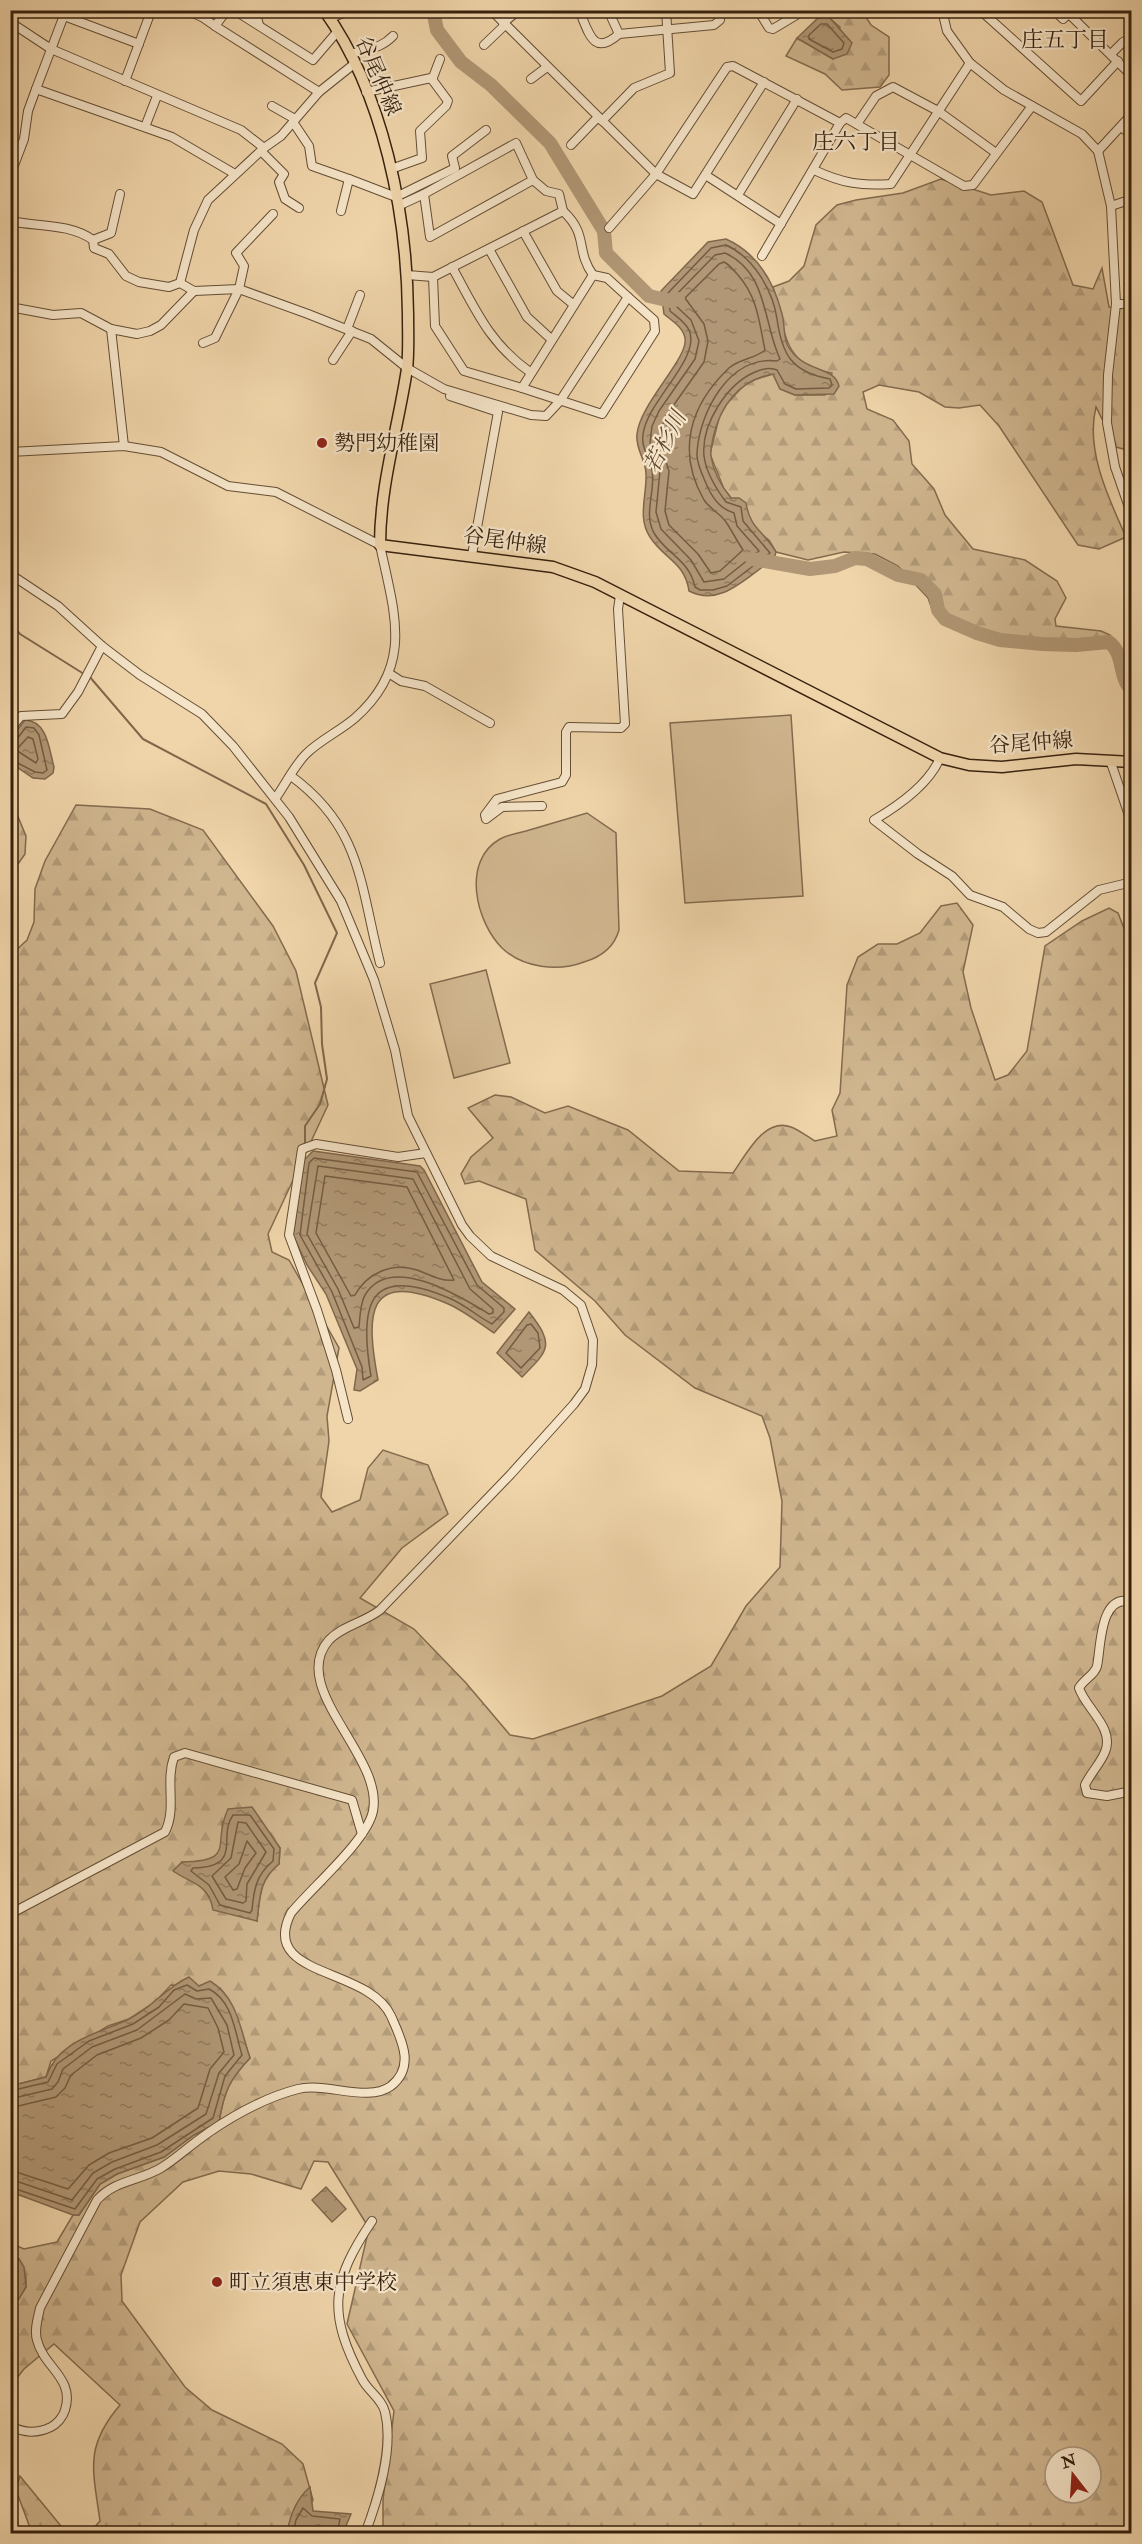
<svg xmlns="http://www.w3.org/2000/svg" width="1142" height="2544" font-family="'IM FELL Double Pica','Noto Serif JP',serif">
  <defs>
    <pattern id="forest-firs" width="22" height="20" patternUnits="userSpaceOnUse" patternTransform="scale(1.5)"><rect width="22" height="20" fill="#d0b68f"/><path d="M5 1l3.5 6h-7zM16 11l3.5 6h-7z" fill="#b39c7a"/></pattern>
    <pattern id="water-ripples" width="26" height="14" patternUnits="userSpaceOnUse" patternTransform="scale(1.5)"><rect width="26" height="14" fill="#b19775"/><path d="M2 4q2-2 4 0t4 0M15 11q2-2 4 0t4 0" fill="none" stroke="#917b5e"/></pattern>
  </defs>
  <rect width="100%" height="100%" fill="#f0d5aa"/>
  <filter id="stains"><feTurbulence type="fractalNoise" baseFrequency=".00333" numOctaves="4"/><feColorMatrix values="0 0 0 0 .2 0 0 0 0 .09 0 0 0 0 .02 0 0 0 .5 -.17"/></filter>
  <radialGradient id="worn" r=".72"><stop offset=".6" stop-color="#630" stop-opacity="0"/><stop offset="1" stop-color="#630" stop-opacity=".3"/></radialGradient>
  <g fill="url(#forest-firs)" stroke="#836b4e" stroke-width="1.5" fill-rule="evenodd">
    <polygon points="821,11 862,11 871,25 889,37 889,75 880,87 842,90 825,74 786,56 797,38 833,59 840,27"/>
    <path d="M 941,179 L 991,195 L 1024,191 L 1042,202 L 1073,285 L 1093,289 L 1102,268 L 1109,307 L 1131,309 L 1131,451 L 1116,447 L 1096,407 C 1085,450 1109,499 1126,537 L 1099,549 L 1078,545 L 999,426 L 980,405 L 959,408 L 945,407 L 919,392 L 879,385 L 863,392 L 867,409 L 893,420 L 909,441 L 912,464 L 934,489 L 945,515 L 973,549 L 1025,560 L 1057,581 L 1066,598 L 1055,619 L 1056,626 L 1101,631 L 1110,635 L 1085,649 L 1002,645 L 933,612 L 928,598 L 898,566 L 875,554 L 844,552 L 808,560 L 776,552 L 769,540 L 758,532 L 724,489 L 710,454 L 721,410 L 747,382 L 773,374 L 780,389 L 795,395 L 825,395 L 832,373 C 780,366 786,327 773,287 L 789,281 L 804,266 L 816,225 L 837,205 L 856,200 L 903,193 Z"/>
    <polygon points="11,800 26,836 25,854 11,874"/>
    <path d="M 76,805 L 150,809 L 203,830 L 273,926 L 296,971 L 328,1105 L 268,1234 L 272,1252 L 289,1260 L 339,1348 L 327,1416 L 329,1441 L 321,1497 L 332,1512 L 360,1500 L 368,1468 L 383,1450 L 428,1465 L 448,1514 L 402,1548 L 360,1598 L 414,1629 L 466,1683 L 510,1735 L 533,1739 L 662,1696 L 711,1666 L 746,1606 L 780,1567 L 782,1501 L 770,1438 L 762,1416 L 695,1388 L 625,1335 L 595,1301 L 535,1250 L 526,1199 L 479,1181 L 465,1184 L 461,1174 L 471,1157 L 493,1138 L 468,1108 L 495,1095 L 511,1097 L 545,1113 L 568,1106 L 628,1130 L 679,1171 L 733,1173 C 746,1155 764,1117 791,1127 C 799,1130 808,1137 815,1141 L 837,1136 L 832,1110 L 840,1093 L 847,985 L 858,957 L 878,944 L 897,944 L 920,933 L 941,906 L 957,903 L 973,925 L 963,972 L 971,1008 L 995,1080 L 1008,1075 L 1027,1051 L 1045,946 L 1082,921 L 1109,908 L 1118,913 L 1127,936 L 1132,938 L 1131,2533 L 383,2533 L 383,2500 L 394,2411 L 347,2324 L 369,2228 L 328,2162 L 314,2161 L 301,2189 L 251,2174 L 219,2171 L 183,2182 L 140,2222 L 121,2275 L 122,2301 L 185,2387 L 212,2410 L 282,2444 L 303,2464 L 313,2500 L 296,2533 L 32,2533 L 16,2490 L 20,2476 L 65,2531 L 92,2530 L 100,2521 C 93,2470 84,2447 120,2405 L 54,2344 L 24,2369 L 16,2379 L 11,2377 L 11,2336 L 15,2332 L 16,2302 L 26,2287 L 26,2277 L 19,2259 L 11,2257 L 10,2243 L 24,2249 L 57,2242 L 73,2215 L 79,2215 L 100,2184 L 117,2174 L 164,2157 L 194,2135 L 219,2122 C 224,2092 229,2080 250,2058 C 241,2032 237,2009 220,1988 L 171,1985 L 155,2002 L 129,2019 L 108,2026 L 51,2061 L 46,2077 L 11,2086 L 11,955 L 27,940 L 34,922 L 35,889 L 45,861 ZM 252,1808 L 280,1848 L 279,1864 C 259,1880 260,1897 257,1921 L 211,1899 L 182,1862 L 207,1862 L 219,1853 L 223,1838 L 222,1822 ZM 1055,2457 L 1091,2457 L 1091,2493 L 1055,2493 Z"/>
  </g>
  <g fill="#d0b68f" stroke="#836b4e" stroke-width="1.5">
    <polygon points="791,715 803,896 685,903 670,723"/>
    <path d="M 587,813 L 616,833 L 619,930 C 614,948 601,957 584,962 C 558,972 523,968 502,948 C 476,922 461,861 500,839 C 507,835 518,833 526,831 C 546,825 567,819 587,813 Z"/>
    <polygon points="486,970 510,1063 454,1078 430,984"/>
  </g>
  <g fill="url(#water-ripples)" stroke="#80674b" stroke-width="1.5">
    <polygon points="829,17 852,43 847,54 833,59 797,38 818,18"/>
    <path d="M 726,239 C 757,253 774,282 782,314 C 785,325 783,336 788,346 C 804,374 834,365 839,386 L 834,394 L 795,395 L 780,389 L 773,374 C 739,380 720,406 713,438 C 712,444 710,451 711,456 C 713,471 722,487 731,498 L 739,498 L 746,503 C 750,529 764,531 776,552 L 774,559 C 748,575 722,608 689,591 C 685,562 664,559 650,537 C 637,518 647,495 646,474 C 646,460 635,449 637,434 C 640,403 689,358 685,338 C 683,327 672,321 664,314 L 661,291 L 708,242 Z"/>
    <path d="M 25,720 C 48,721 49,750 54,767 L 53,773 L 45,779 L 33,778 L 11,763 L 11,738 Z"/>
    <path d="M 313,1151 L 420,1166 L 424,1170 L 482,1282 L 515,1309 L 494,1333 C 479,1323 463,1310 446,1303 C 365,1268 366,1316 378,1380 L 360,1391 L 354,1390 L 357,1369 L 326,1294 L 307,1265 L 293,1235 L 304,1160 Z"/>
    <path d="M 529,1312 C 555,1345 549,1350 522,1377 L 497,1353 Z"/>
    <path d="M 252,1807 L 280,1848 L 279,1864 C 259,1880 260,1897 257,1921 L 213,1910 C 209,1884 192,1884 173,1871 L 182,1862 C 238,1861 211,1844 228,1809 Z"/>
    <path d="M 189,1977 L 199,1986 L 210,1981 C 238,1998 240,2029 250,2058 C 229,2080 224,2092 219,2122 L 194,2135 L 164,2157 L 117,2174 L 100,2184 L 79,2215 L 73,2215 L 11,2192 L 10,2086 L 46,2077 C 58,2040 98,2034 129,2019 C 152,2008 166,1987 189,1977 Z"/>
    <polygon points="326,2187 346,2209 332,2222 312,2200"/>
    <polygon points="11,2257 19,2259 24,2267 26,2287 17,2302 15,2332 11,2336"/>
    <path d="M 310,2487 L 313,2511 L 351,2514 L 343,2533 L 287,2533 C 290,2515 296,2499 310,2487 Z"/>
  </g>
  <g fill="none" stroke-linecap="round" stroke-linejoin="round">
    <g stroke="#745c41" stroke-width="1.5">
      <polygon points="821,24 827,24 844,43 842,49 833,52 809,39 809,35"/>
      <path d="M 726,245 C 753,257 773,290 777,319 C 782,354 791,372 830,379 L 832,385 L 829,388 L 796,389 L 785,384 L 777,370 C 771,367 762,369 755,372 C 727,384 701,424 704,456 C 706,472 717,490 726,502 L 741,507 L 743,521 L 770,553 L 727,586 L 713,590 L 700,590 L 695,587 C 689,559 667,555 654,533 C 643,513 656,491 652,470 C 650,458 641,448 643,435 C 646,402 702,358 689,330 C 685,322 677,317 670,311 L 668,293 L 711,248 Z"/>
      <path d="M 725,253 C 768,272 763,323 780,359 L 777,361 C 729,355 699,413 697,453 C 696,464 704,478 708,488 C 714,500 721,509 734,513 L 737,526 L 759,551 L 724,579 L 704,582 L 691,560 L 661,529 L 656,512 L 660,471 L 650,443 L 652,426 L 659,411 L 695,359 L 699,341 L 691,320 L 677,307 L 676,295 L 715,255 Z"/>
      <path d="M 724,262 C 730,265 733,270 738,275 C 758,298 759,322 765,350 C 757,358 739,359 729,368 C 690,405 676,451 704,500 C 710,509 722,515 726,522 C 732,531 737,541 743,550 L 720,571 L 711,573 L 698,554 L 669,525 L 665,511 L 669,471 L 659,441 L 661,429 L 666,416 L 704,362 L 708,341 L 704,324 L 685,298 L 719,264 Z"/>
      <polygon points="28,737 33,739 38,759 36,763 16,750"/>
      <polyline points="10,740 17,739 26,727 34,728 39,735 47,770 43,773 35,772 10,759"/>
      <path d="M 314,1158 L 417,1172 L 477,1285 L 504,1308 L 504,1312 L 492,1324 C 477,1316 464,1304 449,1298 C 367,1263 359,1306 371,1376 L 363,1380 L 362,1367 L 332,1292 L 300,1235 L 309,1163 Z"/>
      <path d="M 318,1166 L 413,1179 L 470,1289 L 493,1309 L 493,1313 L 489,1314 C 461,1297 390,1252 365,1295 C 360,1304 360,1317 359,1327 L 354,1328 L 338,1289 L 307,1234 Z"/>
      <path d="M 325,1176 L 407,1187 L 454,1280 C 442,1282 428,1274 417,1270 C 392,1262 367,1273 355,1295 L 351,1296 L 316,1233 Z"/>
      <polygon points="531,1324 538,1333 540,1348 521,1368 506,1353 527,1325"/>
      <path d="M 233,1815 L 250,1815 L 274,1849 L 273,1861 C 256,1875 254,1889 252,1910 L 250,1913 L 220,1905 L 209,1885 L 191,1871 L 193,1868 C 244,1867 217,1837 233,1815 Z"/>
      <polygon points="238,1822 246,1823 266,1852 247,1884 246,1901 243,1903 226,1899 212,1876 231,1858"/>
      <polygon points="247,1841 256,1853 245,1868 237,1889 233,1890 225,1877 239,1864"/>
      <path d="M 10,2091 L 48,2082 L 57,2064 L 89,2041 L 133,2024 L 159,2007 L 174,1990 L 187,1985 L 197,1991 L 209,1989 C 233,2001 235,2033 242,2055 L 225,2076 L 213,2118 L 161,2152 L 115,2169 L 97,2179 L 75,2209 L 10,2187"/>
      <polyline points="10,2099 52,2089 58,2082 63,2069 92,2047 137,2030 185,1994 196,1999 211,1998 227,2025 234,2055 219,2073 206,2114 157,2145 112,2162 93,2173 72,2200 10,2179"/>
      <polyline points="10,2108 56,2097 65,2088 71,2075 97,2055 141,2038 169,2020 184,2004 208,2008 218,2028 224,2052 210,2069 198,2108 152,2138 109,2153 89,2165 68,2189 10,2170"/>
      <polyline points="293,2534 296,2520 303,2508 312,2516 340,2519 337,2534"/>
    </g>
    <g stroke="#80674b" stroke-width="2">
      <polyline points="10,623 20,634 84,674"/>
      <polyline points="89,676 143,739 266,804 304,865 337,933 315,983 321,1007 322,1044 327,1079 320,1104 305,1126 305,1145"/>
      <polyline points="10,2527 15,2534"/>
    </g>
    <g stroke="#b19775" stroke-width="14">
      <polyline points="433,10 437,30 461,62 491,85 550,143 604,231 606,253 649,296 671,301 678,299"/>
      <path d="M 752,559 L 810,569 L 835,566 L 855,558 L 867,559 L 898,575 L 921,580 L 935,594 L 938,610 L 945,619 L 977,633 L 1000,640 L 1042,644 L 1076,645 L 1109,642 C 1125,654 1118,678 1132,690"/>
    </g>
    <defs>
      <g id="minor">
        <polyline points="57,10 64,16 139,44"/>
        <polyline points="66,10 36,89 172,137 235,174"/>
        <polyline points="186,10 202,17"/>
        <polyline points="201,10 202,17 215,26 319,92"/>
        <polyline points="234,10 313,60 337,32"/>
        <polyline points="255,10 259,25"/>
        <polyline points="423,10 442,10"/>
        <polyline points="491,10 656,174 693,194 764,82"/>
        <path d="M 579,10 C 589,33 593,57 619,34"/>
        <polyline points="608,10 619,34 714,25 720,20 721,10"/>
        <polyline points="758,10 769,28 773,29 803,11"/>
        <polyline points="942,10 947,31 970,63 1004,90 1082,134 1098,151 1111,206 1116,304 1108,375 1107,423 1115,467 1132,516"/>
        <polyline points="980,10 1081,101 1118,61"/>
        <polyline points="1054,10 1063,19 1072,11"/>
        <polyline points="150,14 158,10"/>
        <polyline points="1069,14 1132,76"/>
        <polyline points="330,18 352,10"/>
        <polyline points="10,22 51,49 241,130 264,148"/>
        <polyline points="503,23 519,10"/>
        <polyline points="215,26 227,10"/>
        <polyline points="484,45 505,25"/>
        <polyline points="1111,54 1123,42 1132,38"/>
        <path d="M 350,55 C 367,46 377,52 393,36"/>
        <polyline points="531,79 547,67"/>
        <polyline points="432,80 440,59"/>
        <polyline points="125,81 150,14 140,10"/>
        <polyline points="366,92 431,78 448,101 446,106 420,131 422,158 391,169"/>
        <polyline points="272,106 295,119"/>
        <polyline points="602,121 634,88 670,73 666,10"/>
        <polyline points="293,122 309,146 312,166 349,179"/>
        <polyline points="857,124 876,96 893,87 938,111 996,153"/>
        <polyline points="145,127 157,96"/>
        <polyline points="1121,127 1132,135"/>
        <polyline points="571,145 598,117"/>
        <polyline points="261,151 284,174 279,182 285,199 299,208"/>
        <polyline points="1098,151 1132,114"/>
        <path d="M 814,170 C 842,183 860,186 891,184 L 970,63"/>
        <polyline points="10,176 24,139 28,111 36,89"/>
        <polyline points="707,176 781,224"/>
        <polyline points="738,195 797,99"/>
        <polyline points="398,206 424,194"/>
        <polyline points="1111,206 1132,199"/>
        <polyline points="341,211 349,179 396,197 455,168 452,156 486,130"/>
        <path d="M 563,211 C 589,235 575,250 593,275"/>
        <path d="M 10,221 C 38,227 69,223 93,240 L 94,248 L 109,254 L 126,276 L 139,282 L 169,287 L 180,283 L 194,291 L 239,289 L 308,314 L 371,339 L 407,368 L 444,389 L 531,415 L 546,416 L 560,401 L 628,297 L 607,278 L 593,275 L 522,388 L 464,371 L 435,326 L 433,277 L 563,211 L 559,194 L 546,191 L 533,180 L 430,237 L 424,194 L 516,143 L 533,180"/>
        <polyline points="609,228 656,174 727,67 733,66 840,123"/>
        <polyline points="523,231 557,291 574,305"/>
        <polyline points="93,240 111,233 120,194"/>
        <polyline points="489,249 527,317 551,339"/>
        <polyline points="762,256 840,123 846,118 964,186 973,185 1032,106"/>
        <path d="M 452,267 C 476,310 489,343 530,372"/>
        <polyline points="407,275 433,277"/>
        <polyline points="180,283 194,230 208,200 264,148 281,136 319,92 354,64"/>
        <polyline points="1116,304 1132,304"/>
        <polyline points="10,307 53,315 81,313 111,329 137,334 150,331 161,325 194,291"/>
        <polyline points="111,329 124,446"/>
        <polyline points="347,329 360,295"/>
        <polyline points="203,343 215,338 239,289 244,266 236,253 273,214"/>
        <polyline points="333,360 352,331"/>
        <polyline points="522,388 602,414 655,331 654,320 628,297"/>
        <polyline points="450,396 498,412 472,555"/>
        <path d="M 10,452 L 124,446 L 161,452 L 228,486 L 276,492 L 380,545 C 394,613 415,665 355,718 C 340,731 320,740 306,754 C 294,766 285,785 275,799"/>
        <path d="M 10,574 L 58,606 L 102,646 L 140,675 L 202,714 L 233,746 L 289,817 L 341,901 L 374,980 L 395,1050 L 408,1116 L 462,1225 L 470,1236 L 491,1256 L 563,1290 L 581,1305 L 593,1340 L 592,1365 L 585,1389 L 574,1404 L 511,1474 L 380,1610 C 365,1622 342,1626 329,1640 C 287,1688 384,1756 373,1811 C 367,1841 312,1887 291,1913 C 258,1978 368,1966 391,2016 C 401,2039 416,2066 391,2086 C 368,2103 326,2082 298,2089 C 263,2098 226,2119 197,2141 C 185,2150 174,2160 161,2168 C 139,2181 115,2180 97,2200 L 40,2308 C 38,2318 34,2330 37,2340 C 44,2368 75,2378 65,2410 C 63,2417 57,2424 51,2427 C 36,2434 25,2433 10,2426"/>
        <polyline points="390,674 401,681 425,686 490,723"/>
        <polyline points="10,729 21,716 62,714 78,692 102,646"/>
        <path d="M 940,758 C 929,784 898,806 874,820 L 918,854 L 952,876 L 970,895 L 1003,907 L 1029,929 L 1038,933 L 1046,932 L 1099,890 L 1132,882"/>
        <polyline points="1110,760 1132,824"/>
        <path d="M 291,776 C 362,828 360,885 380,963"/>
        <polyline points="542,806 502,807 486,819 485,815 497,799 562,782 566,775 566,732 569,727 621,728 625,724 618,609 620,595"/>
        <polyline points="348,1419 336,1370 317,1310 289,1235 302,1149 316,1144 398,1157 426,1153"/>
        <path d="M 1132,1602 C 1099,1592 1101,1649 1097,1666 C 1095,1675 1084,1679 1079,1688 C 1086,1709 1115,1728 1105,1752 C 1100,1764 1090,1774 1085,1785 L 1087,1793 L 1107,1796 L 1132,1791"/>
        <path d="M 10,1914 L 165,1832 C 177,1808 165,1782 174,1757 L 185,1753 L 352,1800 L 362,1834"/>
        <path d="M 365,2534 C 378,2499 394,2449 385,2412 C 382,2399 368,2391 362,2379 C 327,2313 331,2282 372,2221"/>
      </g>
      <path id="major" d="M 324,10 C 384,94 407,214 408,314 C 408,333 409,351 407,369 C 398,428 380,485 380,545 L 553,567 L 595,582 L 940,758 L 969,765 L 1002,767 L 1076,759 L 1132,762"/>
    </defs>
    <use href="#minor" stroke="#644d34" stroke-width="10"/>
    <use href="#major" stroke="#36200d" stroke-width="13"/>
    <use href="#minor" stroke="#f5e4c8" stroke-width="8"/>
    <use href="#major" stroke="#f0d5aa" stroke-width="10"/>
  </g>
  <g fill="#8f2418" stroke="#f5e4c8" stroke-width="2">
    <circle cx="322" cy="443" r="6"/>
    <circle cx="217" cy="2282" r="6"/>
  </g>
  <g text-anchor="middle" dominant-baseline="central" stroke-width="4.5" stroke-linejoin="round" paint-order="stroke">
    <g font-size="21" fill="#36200d" stroke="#f5e4c8">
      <text transform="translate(378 76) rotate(67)">谷尾仲線</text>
      <text transform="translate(505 541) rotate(8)">谷尾仲線</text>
      <text transform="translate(1031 743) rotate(-4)">谷尾仲線</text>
    </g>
    <g font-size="21" fill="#36200d" stroke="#f5e4c8" text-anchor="start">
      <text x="334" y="443">勢門幼稚園</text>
      <text x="229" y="2282">町立須恵東中学校</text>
    </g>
    <g font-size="22" fill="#36200d" stroke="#f5e4c8">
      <text x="1065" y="40">庄五丁目</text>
      <text x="856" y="142">庄六丁目</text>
    </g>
    <g font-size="22" font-style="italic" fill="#614a31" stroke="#f5e4c8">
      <text transform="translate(665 442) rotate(-63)">若杉川</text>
    </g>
  </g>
  <rect width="1142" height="2544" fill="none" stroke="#f0d5aa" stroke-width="36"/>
  <rect x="12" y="12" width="1118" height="2520" fill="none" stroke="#36200d" stroke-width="3"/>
  <rect x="18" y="18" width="1106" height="2508" fill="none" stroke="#36200d" stroke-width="1.5"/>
  <g transform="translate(1073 2475) rotate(343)"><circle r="28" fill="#f5e4c8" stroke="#a9967d" stroke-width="1.5"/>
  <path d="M0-4.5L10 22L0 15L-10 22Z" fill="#8f2418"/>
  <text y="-9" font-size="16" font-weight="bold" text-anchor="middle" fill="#36200d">N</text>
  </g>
  <rect width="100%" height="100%" filter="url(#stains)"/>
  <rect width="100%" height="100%" fill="url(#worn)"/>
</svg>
